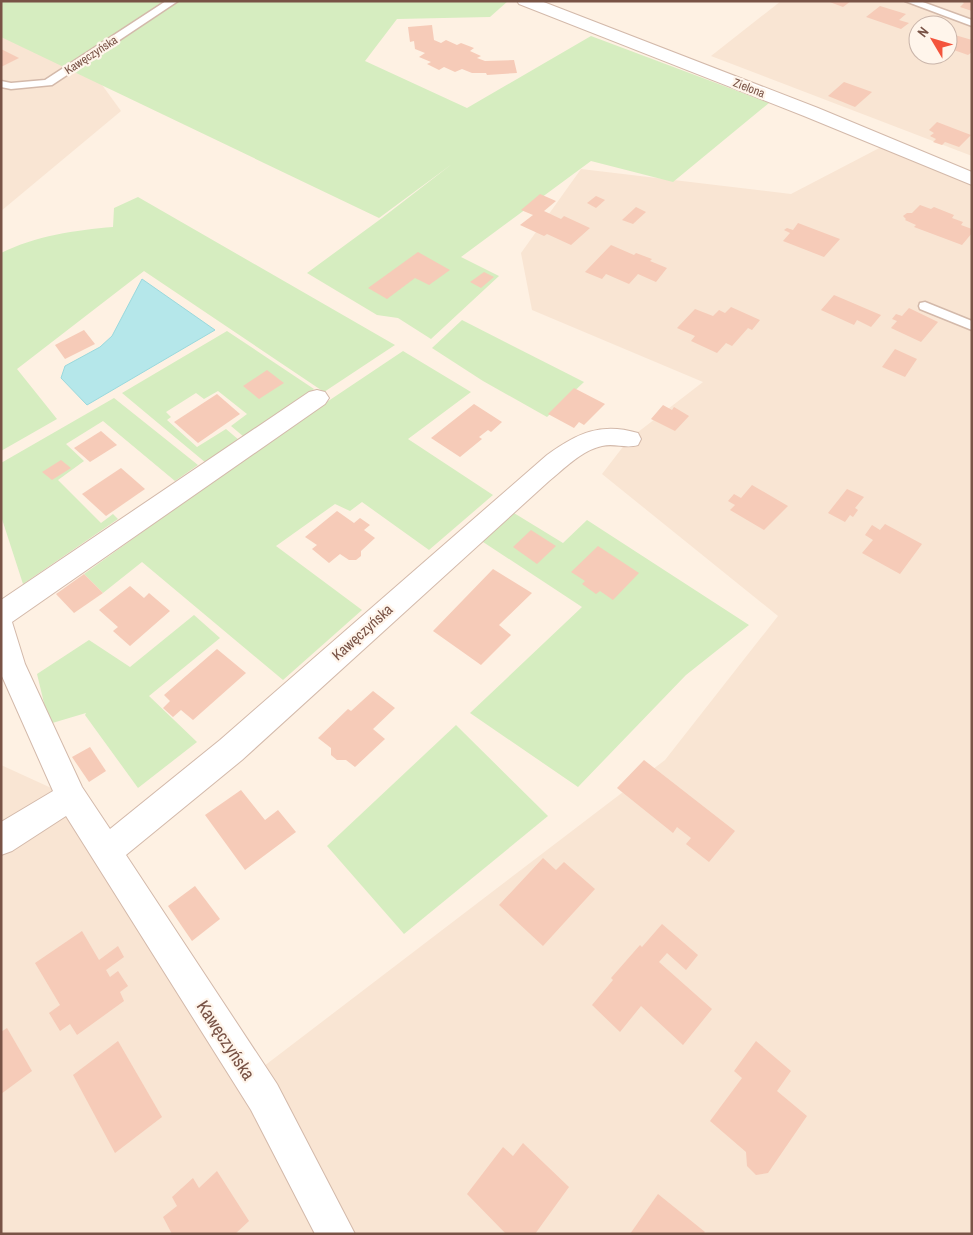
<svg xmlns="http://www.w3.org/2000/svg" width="973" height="1235" font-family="'Archivo Narrow',sans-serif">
  <rect width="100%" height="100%" fill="#fef1e3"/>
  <g fill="#f9e5d3" fill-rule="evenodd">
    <polygon points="1,1 41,1 121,111 1,211"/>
    <path d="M 781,1 L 972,1 L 972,156 L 711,56 ZM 918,25 L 948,25 L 948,55 L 918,55 Z"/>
    <polygon points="887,144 972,178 972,1234 1,1234 1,765 71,797 251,1076 665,760 778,616 602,474 629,439 703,382 532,310 521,253 581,169 791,194"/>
  </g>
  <g fill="#d6edc0">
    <polygon points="3,1 508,1 490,17 397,19 365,61 467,108 591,36 769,103 673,182 591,161 461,257 499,276 431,339 398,318 377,315 307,273 382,218 452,164 379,218 1,37 1,2"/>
    <path d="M 138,197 L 395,345 L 324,392 L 144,271 L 17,369 L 57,419 L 1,451 L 1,253 C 35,236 76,230 113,227 L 114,208 Z"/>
    <polygon points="462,320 584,382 547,417 483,381 432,348"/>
    <polygon points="227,331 314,389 244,437 231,426 247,414 218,391 204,399 196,393 166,412 171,417 167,420 197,447 226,429 239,440 206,463 122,393"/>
    <polygon points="403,351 471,392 408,439 493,495 429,550 362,502 350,511 335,504 276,546 362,610 283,680 142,562 103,593 84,574 273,438"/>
    <polygon points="114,398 198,465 175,481 103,421 66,444 84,461 58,480 101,523 113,514 118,519 23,584 1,516 1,463"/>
    <polygon points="509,510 563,543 587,520 749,625 686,675 578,787 470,713 582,607 477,538"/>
    <polygon points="194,615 220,638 149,696 197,742 138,788 85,715 86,713 49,724 37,674 89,640 130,667"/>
    <polygon points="456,725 548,816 404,934 327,846"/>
  </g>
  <polygon fill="#b5e7ea" stroke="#9ad9dd" points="142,279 215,330 87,405 61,378 65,366 100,347 112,336"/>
  <g fill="#f6cbb8">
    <polygon points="827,1 851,1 843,7"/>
    <polygon points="972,1 972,11 960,7 964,3 961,1"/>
    <polygon points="880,6 906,14 899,20 909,23 901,29 866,17"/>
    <polygon points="432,25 434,40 441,43 446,40 457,45 461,43 474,48 470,51 481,56 477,58 485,61 514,60 517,73 487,75 486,73 472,73 462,69 455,72 444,67 439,70 427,64 431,62 419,57 425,53 415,49 414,41 410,42 408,27"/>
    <polygon points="948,33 972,40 972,52 968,55 948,48"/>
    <polygon points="1,49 19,58 1,67"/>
    <polygon points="844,82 872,92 855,107 828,96"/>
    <polygon points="937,122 971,135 959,147 945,142 942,145 933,142 936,139 930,136 934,133 929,130"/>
    <polygon points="540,194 556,201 544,211 561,219 564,216 590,228 571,245 547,234 544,236 520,225 533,215 521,210"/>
    <polygon points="596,196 605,200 596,208 587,203"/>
    <polygon points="920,205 931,209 934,207 954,215 952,218 963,222 961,225 972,229 972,233 962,245 914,227 916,225 905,220 906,219 903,216 907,213 912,213"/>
    <polygon points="636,207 646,212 633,224 622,220"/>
    <polygon points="798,223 840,239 824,257 783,241 790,233 784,230 787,228 793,230"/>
    <polygon points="611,245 634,255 636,253 652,259 650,261 667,268 656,282 638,274 629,284 606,274 602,279 585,272"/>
    <polygon points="418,252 450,270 429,285 415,278 387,299 368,288"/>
    <polygon points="484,272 494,277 481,288 470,282"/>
    <polygon points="834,295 881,315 871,327 857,320 854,325 821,310"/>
    <polygon points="731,307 760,320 752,330 748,328 732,346 726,343 717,353 691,341 695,336 677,328 695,309 713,316 719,310 725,313"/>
    <polygon points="909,308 938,322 921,342 891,328 897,321 892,319 896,314 902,316"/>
    <polygon points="84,330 95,344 65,359 55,345"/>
    <polygon points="895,349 917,359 905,377 882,367"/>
    <polygon points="267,370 284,383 259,399 243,386"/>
    <polygon points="574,388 605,404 584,425 579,422 574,428 548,414"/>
    <polygon points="217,394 240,414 198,443 174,422"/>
    <polygon points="474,404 502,422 491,432 488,430 479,437 482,439 460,457 431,438"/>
    <polygon points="663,405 672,410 674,407 689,416 675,431 651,419"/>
    <polygon points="101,431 117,445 90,462 74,448"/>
    <polygon points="61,460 71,468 52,480 42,472"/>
    <polygon points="121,468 145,489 106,516 82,494"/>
    <polygon points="752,485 788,506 764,530 730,510 735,505 728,501 734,494 741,498"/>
    <polygon points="847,489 864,497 855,508 858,510 853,517 850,515 845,522 828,513"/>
    <polygon points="337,511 354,523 360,518 370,525 364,530 375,538 361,551 361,556 356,560 349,560 340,554 329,563 312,549 317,545 305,537"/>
    <polygon points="885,524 922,544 900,574 862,553 873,540 865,535 872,525 880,530"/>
    <polygon points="531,530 556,546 537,564 513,547"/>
    <polygon points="598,546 639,573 613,600 600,591 596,594 582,584 585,581 571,572"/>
    <polygon points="493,569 532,593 499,625 511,635 481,665 433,631"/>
    <polygon points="84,574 103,593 74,613 56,594"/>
    <polygon points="130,586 144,598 149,593 170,611 130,646 113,631 118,627 99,610"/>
    <polygon points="217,649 246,673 193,720 181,710 173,717 163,708 170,701 164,695"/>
    <polygon points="373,691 395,708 373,729 385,739 355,767 346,760 337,760 331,755 331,748 318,738 348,709 351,711"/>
    <polygon points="90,747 106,771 89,782 72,757"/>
    <polygon points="644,760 735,831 709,862 686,844 691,838 677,827 673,833 617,788"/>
    <polygon points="241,790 265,820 278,810 296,832 245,870 205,815"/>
    <polygon points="543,858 556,870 564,862 595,889 543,946 499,905"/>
    <polygon points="195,886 220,919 192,941 168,906"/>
    <polygon points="662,924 698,955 686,970 667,953 659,962 712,1009 683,1045 641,1006 620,1032 592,1005 613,980 611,978 640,945 642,947"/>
    <polygon points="82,931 99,960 118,946 124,957 106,970 110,977 118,971 128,986 120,992 124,1001 77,1035 70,1024 60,1031 49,1013 60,1005 35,963"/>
    <polygon points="7,1028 32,1071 1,1094 1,1032"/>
    <polygon points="118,1041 162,1117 115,1153 73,1075"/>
    <polygon points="756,1041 791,1071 777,1091 807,1116 768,1173 756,1175 747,1166 746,1152 710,1121 742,1078 734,1071"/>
    <polygon points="523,1143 569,1187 535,1234 506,1234 467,1194 503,1147 513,1156"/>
    <polygon points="217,1171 249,1221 235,1234 172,1234 163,1217 177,1206 172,1197 193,1178 199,1188"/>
    <polygon points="658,1194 705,1232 703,1234 630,1234"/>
  </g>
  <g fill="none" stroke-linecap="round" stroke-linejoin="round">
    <defs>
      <g id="service">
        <polygon points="166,1 178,1 52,85 11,89 1,87 1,81 11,83 45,80"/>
        <polygon points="905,1 920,1 972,20 972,26"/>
        <polygon points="925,302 972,321 972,330 920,309 919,306 920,303"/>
      </g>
      <g id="minor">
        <polygon points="517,1 541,1 818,108 972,172 972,185 804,116 519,4"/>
        <path d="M 317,390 L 325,392 L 329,398 L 325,404 L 12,622 L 25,664 L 82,787 L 110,829 L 220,740 L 547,455 C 577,433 601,422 638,433 L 641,439 L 638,445 C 626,449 615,443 602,446 C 582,450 564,469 549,481 L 242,760 L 126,855 L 277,1084 L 355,1234 L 315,1234 L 251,1110 L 66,816 L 12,851 L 1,855 L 1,822 L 53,791 L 1,674 L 1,600 L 309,392 Z"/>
      </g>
    </defs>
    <use href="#service" stroke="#d3b9aa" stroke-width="3"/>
    <use href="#minor" stroke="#d3b9aa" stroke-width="2"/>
    <use href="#service" fill="#fff" fill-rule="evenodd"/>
    <use href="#minor" fill="#fff" fill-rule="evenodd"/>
  </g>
  <g text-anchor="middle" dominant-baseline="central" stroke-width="4.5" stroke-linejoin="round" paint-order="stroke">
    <g font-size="12" fill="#795346" stroke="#fff5eb">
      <text transform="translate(91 55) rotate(-33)">Kawęczyńska</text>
      <text transform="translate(749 88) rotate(21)">Zielona</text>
    </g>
    <g font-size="15" fill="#795346" stroke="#fff5eb">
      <text transform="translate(362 632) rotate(-42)">Kawęczyńska</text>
    </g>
    <g font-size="18" fill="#795346" stroke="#fff5eb">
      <text transform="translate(226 1040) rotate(57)">Kawęczyńska</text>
    </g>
  </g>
  <rect width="973" height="1235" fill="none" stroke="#795346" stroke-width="5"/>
  <g transform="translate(933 40) rotate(308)"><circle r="24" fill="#fff5eb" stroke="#c9b4a9"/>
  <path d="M0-4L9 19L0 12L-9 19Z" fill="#f4543c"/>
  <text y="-8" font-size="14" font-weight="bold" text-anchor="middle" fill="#795346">N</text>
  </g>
</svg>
